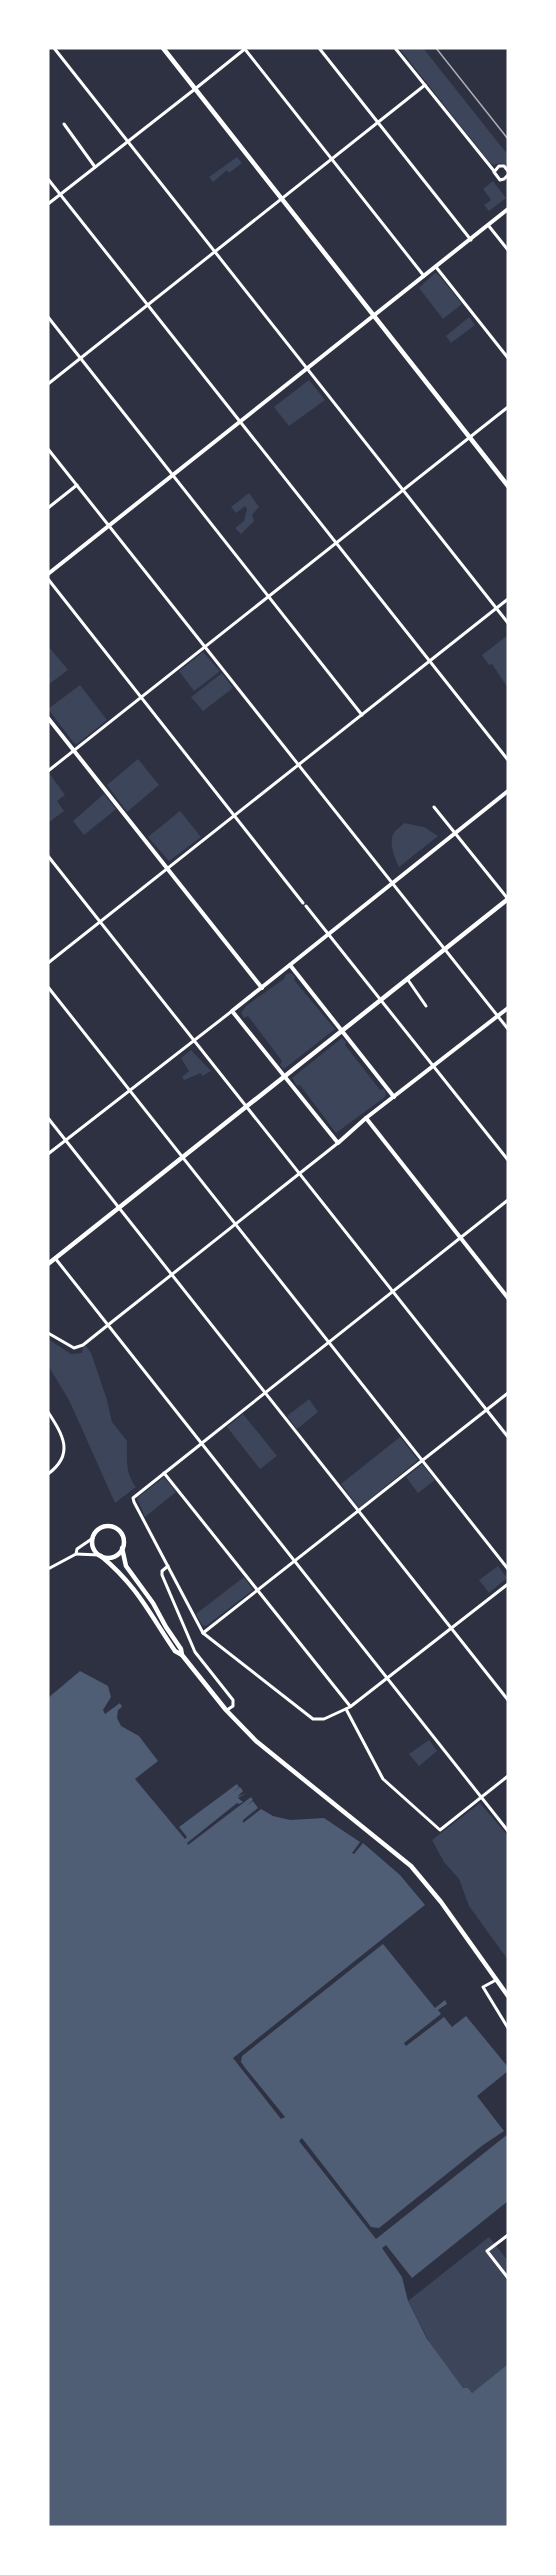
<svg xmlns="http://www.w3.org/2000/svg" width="556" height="2575" font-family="Karla,sans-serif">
  <rect width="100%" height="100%" fill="#2d3142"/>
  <g fill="#3c4559">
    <polygon points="399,48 423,48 508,155 508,166 501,163 493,165 490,163"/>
    <polygon points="237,157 242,163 229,173 227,170 213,182 209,177"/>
    <polygon points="493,181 506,198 489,211 484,205 491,200 483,189"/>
    <polygon points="435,273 438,274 462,304 443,319 419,288"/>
    <polygon points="469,317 475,325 451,343 446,336"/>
    <polygon points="309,380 325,400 289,426 274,407"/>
    <polygon points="249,493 259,507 252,515 254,521 241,534 235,528 244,521 247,509 245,506 236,513 231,507"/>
    <polygon points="508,635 508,688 492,664 489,665 482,655"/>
    <polygon points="48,646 68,670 48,685"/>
    <polygon points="203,652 220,671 194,691 179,671"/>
    <polygon points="222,673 233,688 203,711 191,697"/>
    <polygon points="80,685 107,720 77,744 74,743 48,709"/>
    <polygon points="138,759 159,785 127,812 107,785"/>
    <polygon points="49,773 65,795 57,801 64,811 48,823"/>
    <polygon points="104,794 116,809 84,835 73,821"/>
    <polygon points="180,811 201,837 169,861 148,837"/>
    <path d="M 404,823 L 424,827 L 438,836 L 399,867 C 395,859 388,842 394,833 C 395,830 401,827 404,823 Z"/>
    <polygon points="291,973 295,977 294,980 335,1029 284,1069 280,1065 282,1061 248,1016 244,1018 241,1013 246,1006 284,979 286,974"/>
    <polygon points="342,1038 346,1042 345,1045 380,1090 384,1089 386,1093 385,1097 336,1133 300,1085 297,1086 292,1078"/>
    <polygon points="191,1050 211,1071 202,1076 201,1073 184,1080 182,1077 189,1071 181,1058"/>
    <path d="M 48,1339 L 71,1354 L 82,1353 L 83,1347 L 86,1346 L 91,1353 L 107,1400 L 112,1422 L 127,1441 C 127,1458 125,1473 136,1487 L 115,1503 L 70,1402 L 48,1365 Z"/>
    <polygon points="309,1399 318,1412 297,1429 287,1416"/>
    <polygon points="243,1414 277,1456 260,1469 227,1427"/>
    <polygon points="400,1437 418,1460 359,1508 341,1484"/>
    <polygon points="422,1464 435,1480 418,1493 406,1477"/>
    <polygon points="164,1477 176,1492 145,1517 137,1498"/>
    <polygon points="498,1566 507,1578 489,1593 479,1580"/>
    <polygon points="244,1577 253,1590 206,1626 202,1625 196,1614"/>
    <polygon points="429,1740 437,1751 419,1766 409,1754"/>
    <polygon points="480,1803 508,1836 508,1960 469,1906 459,1879 444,1862 432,1840"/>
    <polygon points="489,2237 508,2261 508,2364 472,2393 468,2389 463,2388 435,2353 408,2301"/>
  </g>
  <polygon fill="#4f5d75" points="80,1671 108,1686 111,1697 103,1710 105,1714 120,1703 122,1707 118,1710 117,1718 121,1726 139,1736 158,1761 135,1779 185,1839 187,1837 179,1827 237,1784 239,1787 233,1792 240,1787 243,1791 237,1797 246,1793 238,1798 243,1802 239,1804 237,1803 187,1843 188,1845 251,1797 253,1800 247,1805 253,1801 258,1808 243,1820 243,1823 261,1809 273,1816 290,1820 324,1818 360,1842 352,1853 354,1854 363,1843 400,1875 425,1905 233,2058 281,2119 285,2117 246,2069 241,2062 242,2056 383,1944 435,2008 445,2000 447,2004 438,2010 441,2014 404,2043 406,2046 444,2017 452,2027 466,2016 508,2067 508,2071 477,2096 504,2131 483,2145 379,2228 371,2227 302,2138 299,2141 376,2239 508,2134 508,2201 412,2278 386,2245 382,2248 402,2277 408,2301 427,2339 463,2388 468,2388 472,2393 508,2364 508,2527 48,2527 48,1698"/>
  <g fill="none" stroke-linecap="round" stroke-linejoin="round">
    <g stroke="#fff" stroke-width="3">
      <polyline points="54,48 508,623"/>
      <polyline points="244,48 424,276"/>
      <polyline points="319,48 471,240"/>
      <polyline points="395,48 494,171"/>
      <polyline points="64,124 95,167"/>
      <polyline points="508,171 504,166 499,166 494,172 500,180 504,179 508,175"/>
      <polyline points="48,204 195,89"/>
      <polyline points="488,225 508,250"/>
      <polyline points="436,267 508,358"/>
      <polyline points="48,317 362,715"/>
      <polyline points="48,384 425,85"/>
      <polyline points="48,508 77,485"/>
      <polyline points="48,579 303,903"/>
      <polyline points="48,771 508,407"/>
      <polyline points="434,807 508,899"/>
      <polyline points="48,856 508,1437"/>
      <polyline points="306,906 508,1160"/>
      <polyline points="408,980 426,1006"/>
      <polyline points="48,987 508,1569"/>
      <polyline points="48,1118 508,1700"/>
      <polyline points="48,1154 232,1011"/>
      <polyline points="48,1333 74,1348 83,1345 108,1325"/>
      <path d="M 48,1412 C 63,1435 75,1454 48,1474"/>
      <polyline points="201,1444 133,1498 134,1502 203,1633 313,1719 324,1719 350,1707 508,1584"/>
      <polyline points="164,1473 350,1706"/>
      <polyline points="76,1554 99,1555"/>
      <polyline points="168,1566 162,1571 162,1575 195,1652 233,1700 233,1706 227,1710"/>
      <polyline points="48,1569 76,1554 77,1549 93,1538"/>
      <polyline points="203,1633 508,1393"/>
      <polyline points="346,1709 383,1779 440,1830 508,1776"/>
      <polyline points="496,1980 483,1987 508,2028"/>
      <polyline points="508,2235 487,2251 508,2278"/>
    </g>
    <g stroke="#fff" stroke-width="3">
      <polyline points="195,89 246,48"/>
      <polyline points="48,179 508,760"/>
      <polyline points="48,449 508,1029"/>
      <polyline points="48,963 508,599"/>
      <polyline points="55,1258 508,1831"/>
      <polyline points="108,1325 338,1143"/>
      <polyline points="202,1443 508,1200"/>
    </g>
    <g stroke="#fff" stroke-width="4">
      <polyline points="48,574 508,209"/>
      <polyline points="48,718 262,988"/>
      <polyline points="508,791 232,1011 338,1143 366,1118 508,1008"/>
      <polyline points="290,965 394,1097"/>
      <polyline points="366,1118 508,1298"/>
    </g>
    <g stroke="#fff" stroke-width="4.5">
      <polyline points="163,48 508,486"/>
      <polyline points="48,1264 508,899"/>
    </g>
    <g stroke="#fff" stroke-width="4.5">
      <circle cx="108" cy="1542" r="16"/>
      <polyline points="122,1548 126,1566 153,1603 166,1627 181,1649 182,1655"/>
      <path d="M 101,1556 C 138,1587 149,1613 175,1651 L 182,1655 L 226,1710 L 256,1741 L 411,1866 L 441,1902 L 508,1996"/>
    </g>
    <polyline stroke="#abadb3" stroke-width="1.5" points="436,48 508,139"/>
  </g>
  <rect width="556" height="2575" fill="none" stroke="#ffffff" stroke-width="99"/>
</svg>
